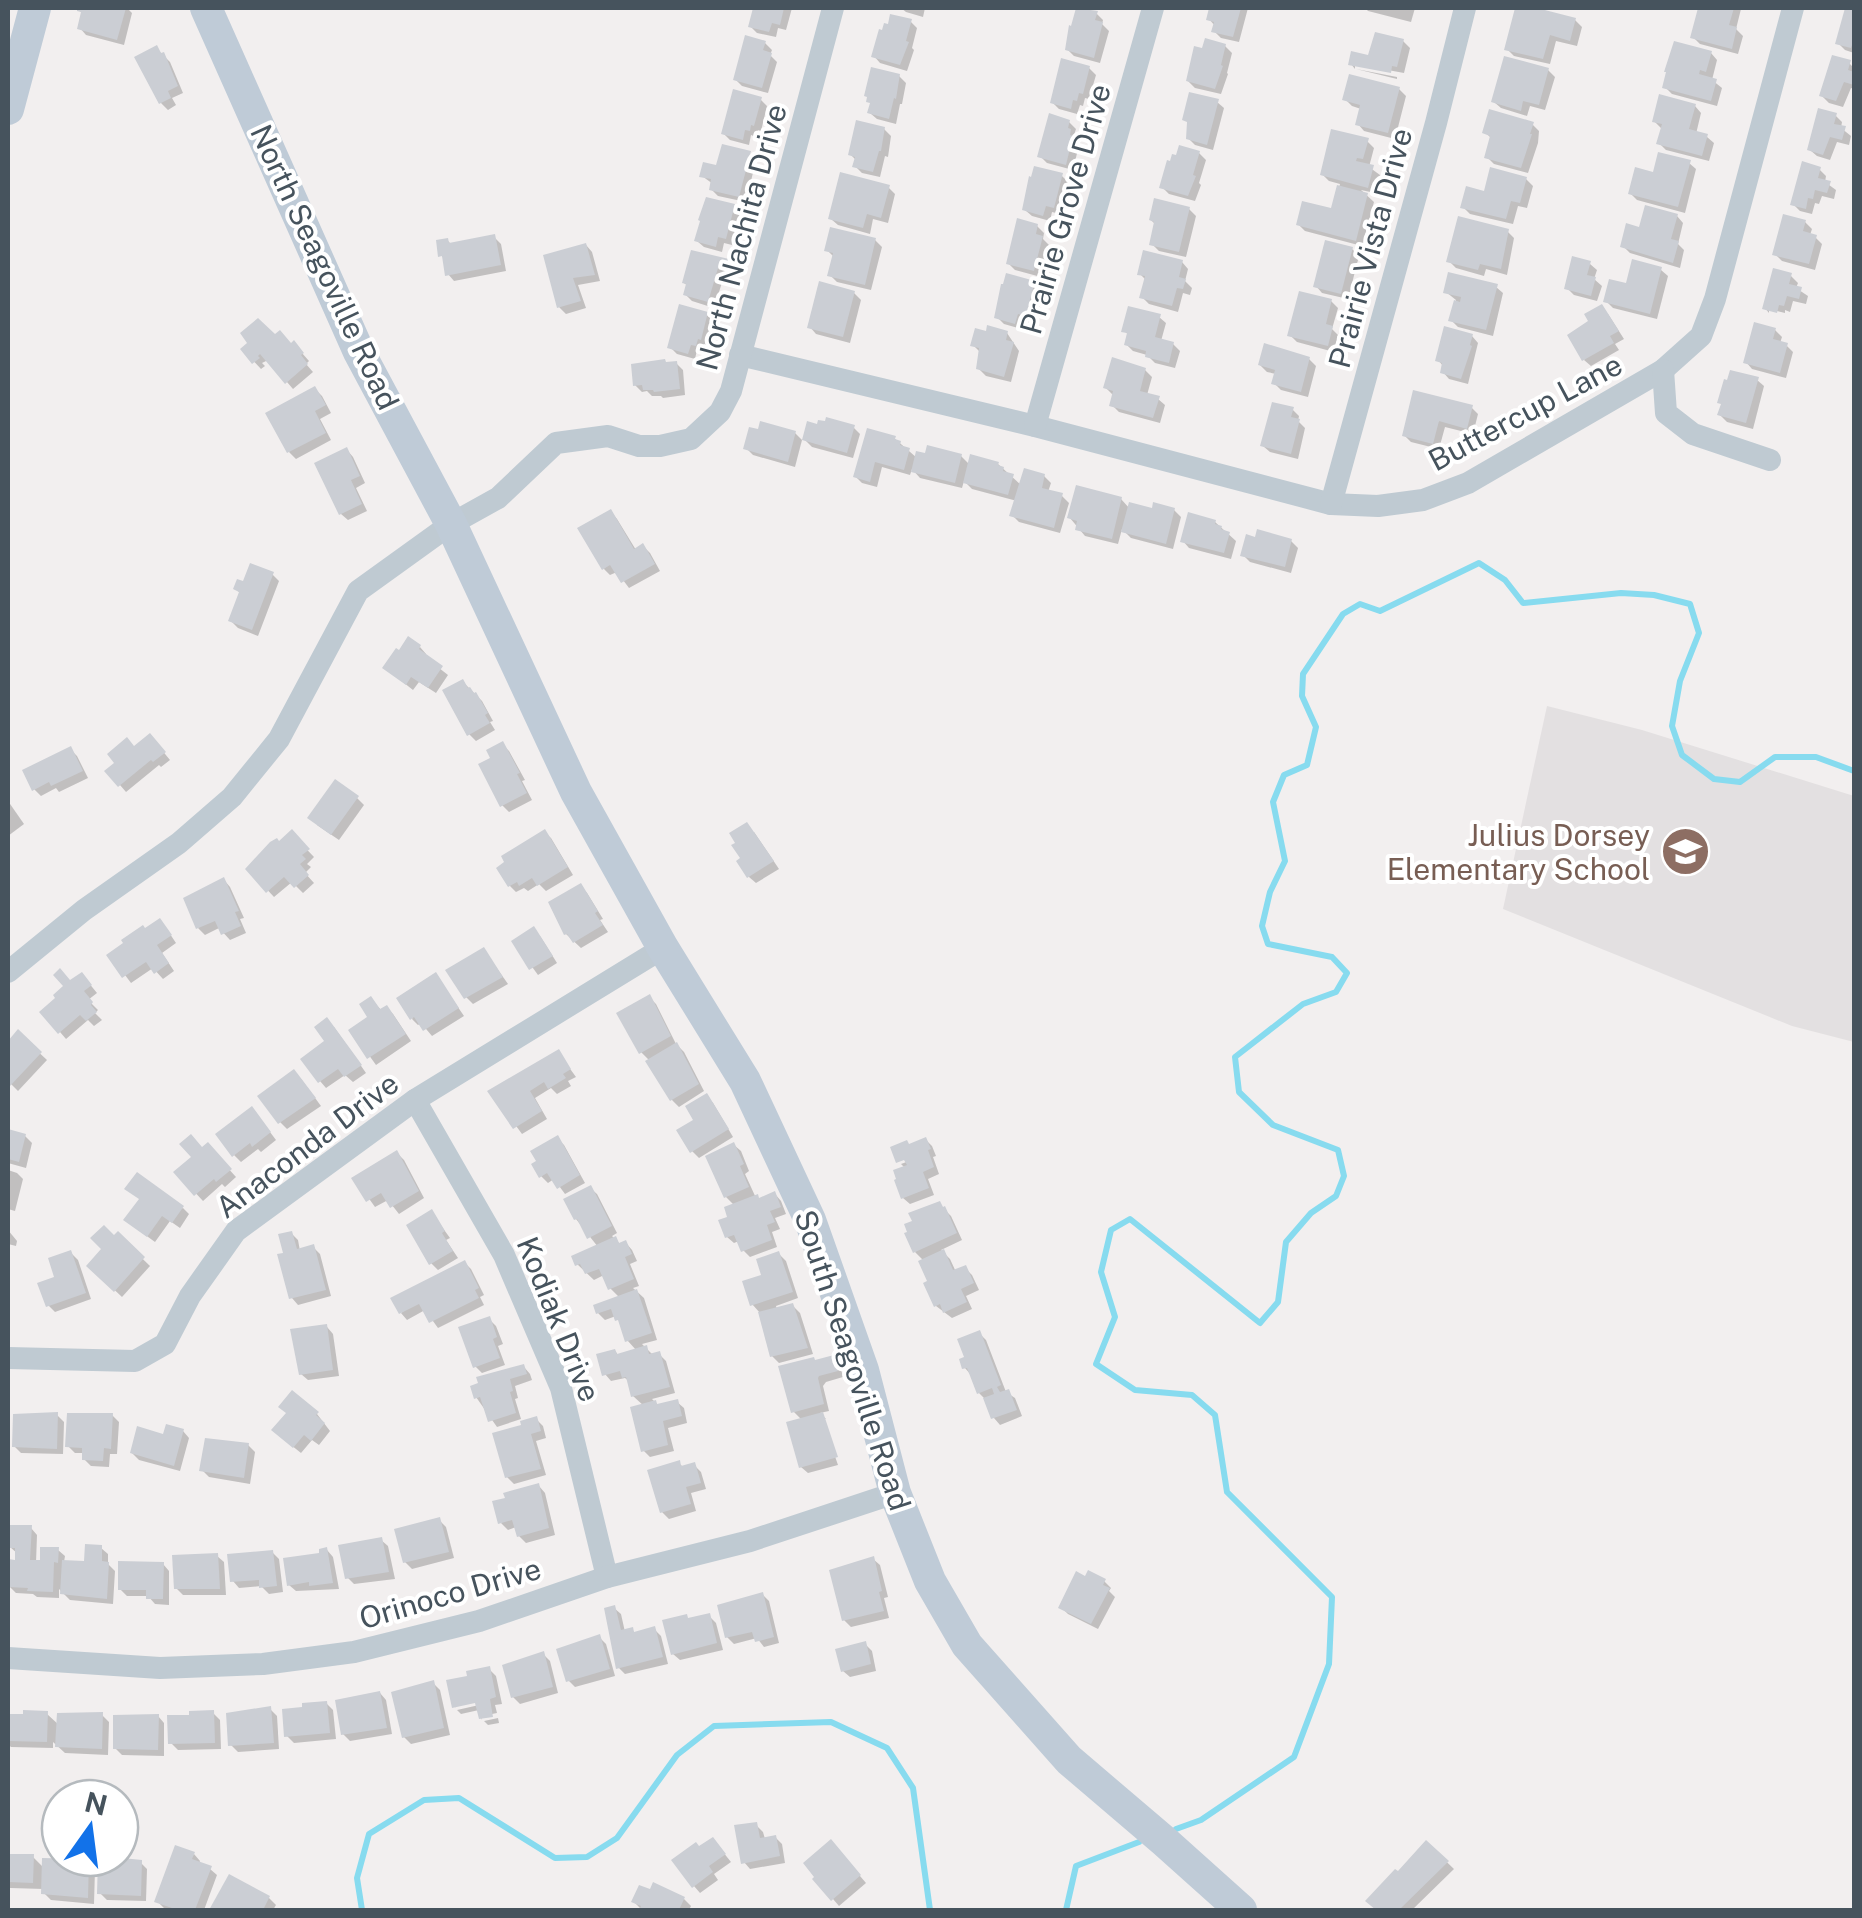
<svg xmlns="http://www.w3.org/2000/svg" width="1862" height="1918" font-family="'Public Sans',sans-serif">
  <rect width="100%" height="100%" fill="#f2efef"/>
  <polygon fill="#e3e0e1" points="1547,706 1642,730 1854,796 1854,1042 1792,1026 1503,909"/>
  <g fill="#0003">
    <polygon points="80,8 127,8 132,13 124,45 86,35 80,28 83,14 79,10"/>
    <polygon points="756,8 792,8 786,30 778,28 776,37 757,33 750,26"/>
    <polygon points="901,8 925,8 923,17 906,12"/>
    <polygon points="1078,8 1096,13 1103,20 1102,24 1109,31 1100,63 1074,56 1067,49"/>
    <polygon points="1212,8 1248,8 1239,42 1221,38 1214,31 1215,26 1209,19"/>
    <polygon points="1365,8 1415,8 1411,22 1368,11"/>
    <polygon points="1518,8 1527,8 1575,20 1582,27 1577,46 1556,41 1550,64 1514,56 1507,49"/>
    <polygon points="1701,8 1741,9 1736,29 1743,36 1738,54 1700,44 1693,37"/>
    <polygon points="1848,8 1854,8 1854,53 1845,50 1838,43"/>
    <polygon points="911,22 917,28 912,48 914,50 907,71 880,63 874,56 889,27"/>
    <polygon points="1403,41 1410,48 1404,73 1355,64 1355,69 1351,64 1369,58"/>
    <polygon points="765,43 772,50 770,55 777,62 768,93 742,86 735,79"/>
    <polygon points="1225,46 1232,53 1227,73 1228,74 1221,94 1195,88 1188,81"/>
    <polygon points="156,48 170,62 183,93 172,98 176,105 168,110 161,103"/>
    <polygon points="1711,53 1717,60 1712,80 1722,88 1717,106 1672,94 1665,87"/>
    <polygon points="1849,63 1854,68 1854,89 1851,88 1843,107 1829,103 1822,96"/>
    <polygon points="1089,68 1096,75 1089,99 1085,98 1083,106 1080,105 1077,114 1059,109 1052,102"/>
    <polygon points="1356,69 1397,77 1397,79"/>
    <polygon points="1548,70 1555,77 1545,110 1530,106 1527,116 1501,108 1494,102"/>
    <polygon points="899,76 906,83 902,104 900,104 896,124 877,119 870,113"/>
    <polygon points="1399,89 1406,96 1395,139 1364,131 1358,124 1361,109 1352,106 1345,99"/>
    <polygon points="760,99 767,106 761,131 758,130 756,137 751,135 749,145 730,140 723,133"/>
    <polygon points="1217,102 1224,108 1213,150 1195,145 1188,138"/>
    <polygon points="1695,106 1701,113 1696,134 1707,137 1714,143 1709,161 1666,150 1659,143 1663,130 1654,121"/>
    <polygon points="1835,115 1842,122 1841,128 1851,136 1849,145 1837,142 1830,160 1817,156 1810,150"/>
    <polygon points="1069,122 1076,129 1074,135 1079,145 1073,170 1047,163 1040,156"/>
    <polygon points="1532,124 1539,131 1538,143 1528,173 1494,164 1487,157 1492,139 1485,132"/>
    <polygon points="884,129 891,136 888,157 885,156 880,177 862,173 855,166 856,160 850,154"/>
    <polygon points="1367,141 1374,148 1369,167 1380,175 1375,193 1361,190 1374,202 1362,246 1305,231 1299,225 1333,211 1340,184 1329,181 1322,174"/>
    <polygon points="1199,153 1206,160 1199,183 1201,185 1195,201 1169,194 1162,187"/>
    <polygon points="750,154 756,160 746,202 718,196 711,189 713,184 702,176"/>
    <polygon points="1689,163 1696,169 1685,213 1637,200 1630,193 1654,175"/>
    <polygon points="1819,169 1826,176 1825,182 1836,190 1834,199 1822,196 1819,204 1815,203 1812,214 1800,211 1793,204"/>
    <polygon points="1061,175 1068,182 1060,214 1052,212 1050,221 1032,216 1025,210"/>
    <polygon points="1526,179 1533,186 1527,208 1518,206 1513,224 1470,214 1463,207 1486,194"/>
    <polygon points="888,187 895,194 888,223 873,219 870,234 838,225 831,219"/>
    <polygon points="734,207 740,213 732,245 724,243 722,252 704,247 697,241"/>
    <polygon points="1189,209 1196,216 1186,257 1159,251 1152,244 1156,225 1151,220"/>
    <polygon points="1677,216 1683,223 1678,244 1684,250 1680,268 1630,253 1623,246 1641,230"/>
    <polygon points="1805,222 1812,229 1810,235 1815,237 1822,244 1815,270 1782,261 1775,254"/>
    <polygon points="1037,226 1044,233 1043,239 1049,245 1041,277 1015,270 1008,263"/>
    <polygon points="1507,231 1514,238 1507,275 1486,269 1484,276 1456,268 1449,261"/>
    <polygon points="494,237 501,244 506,271 454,281 448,274 445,260 441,255 448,241 452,245"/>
    <polygon points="875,240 882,247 871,290 837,282 830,275 835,258 827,250"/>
    <polygon points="586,245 592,252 600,281 578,285 586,308 566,314 559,307"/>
    <polygon points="1352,249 1359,256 1348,299 1322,293 1316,286"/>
    <polygon points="727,261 734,268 732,275 725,273 714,308 692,301 685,294 688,286 684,283"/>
    <polygon points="1182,262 1188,269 1185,281 1192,288 1190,295 1183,293 1178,312 1149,304 1142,297 1146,280 1140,274"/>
    <polygon points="1590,264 1597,270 1594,279 1602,286 1597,301 1574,295 1567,288"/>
    <polygon points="1661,270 1668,276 1657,319 1613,308 1606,301 1628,286"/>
    <polygon points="1791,276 1798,283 1796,288 1808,296 1806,304 1793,301 1790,312 1785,310 1785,313 1769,309 1769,313 1765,308"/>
    <polygon points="1034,283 1041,290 1032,321 1024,319 1022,329 1004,324 997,317"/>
    <polygon points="1496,287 1503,293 1493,336 1458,327 1451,320 1456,300 1446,292"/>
    <polygon points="854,293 861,300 850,343 816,334 810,327"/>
    <polygon points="1331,301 1338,308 1332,329 1338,335 1334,352 1297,342 1290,335"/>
    <polygon points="706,314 713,321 707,345 704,344 702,351 697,350 695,359 677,354 670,347"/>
    <polygon points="1608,314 1624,339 1615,344 1619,350 1591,366 1584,360"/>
    <polygon points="1159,317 1166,323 1161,341 1173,344 1180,351 1175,368 1155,363 1147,355 1133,351 1126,344 1129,335 1124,331"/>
    <polygon points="1775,330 1782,337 1780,343 1786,345 1793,352 1786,378 1752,369 1746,362"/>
    <polygon points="1007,333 1019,351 1011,382 986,376 979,369 981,353 973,345"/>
    <polygon points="1472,336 1478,343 1468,384 1449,379 1443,372 1444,367 1438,360"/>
    <polygon points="275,338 291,346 294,344 309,361 306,364 313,372 293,389 268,360 262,363 265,366 261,369 243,350"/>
    <polygon points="1309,359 1316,366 1308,397 1281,390 1274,383 1276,374 1267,372 1260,365"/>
    <polygon points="676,363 683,370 685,395 663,398 661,396 652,396 647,391 642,392 635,385 667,364"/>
    <polygon points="1145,370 1152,377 1147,395 1158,399 1165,405 1160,423 1119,412 1112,405 1113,395 1106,388"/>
    <polygon points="1757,380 1764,386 1753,429 1727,422 1720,415 1723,405"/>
    <polygon points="315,389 322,396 331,413 320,419 331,440 296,459 289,452"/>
    <polygon points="1471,407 1478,414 1473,434 1445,427 1439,449 1411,442 1405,436"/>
    <polygon points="1292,409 1299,416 1298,421 1305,428 1298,459 1270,452 1263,446"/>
    <polygon points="853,427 860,434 853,458 812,447 805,440"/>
    <polygon points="795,433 802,440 795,467 753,455 746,448"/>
    <polygon points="894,438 917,458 961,456 970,465 998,464 1021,485 1044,476 1051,483 1048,492 1062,496 1069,503 1060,533 1019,522 1012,515 1017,501 972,489 964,481 962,488 920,478 912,469 910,475 882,467 877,487 862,483 856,477"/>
    <polygon points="347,450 353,457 365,483 356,488 367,511 348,520 341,514"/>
    <polygon points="1121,499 1130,509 1174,510 1181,517 1173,549 1131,538 1122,529 1118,544 1085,536 1070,518"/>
    <polygon points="611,512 617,519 636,550 643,546 650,553 660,571 629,588 617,572 610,575 604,569"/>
    <polygon points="1215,522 1236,541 1231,559 1189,548 1183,541"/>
    <polygon points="1257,540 1291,541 1298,548 1291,573 1250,562 1243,555"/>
    <polygon points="272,574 279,581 258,636 238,628 231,621 241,594 236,589"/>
    <polygon points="420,647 426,654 425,657 448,675 436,693 419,682 413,690 385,668"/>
    <polygon points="463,682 482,701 493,721 490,722 495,730 476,741 469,734"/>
    <polygon points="156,743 170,760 161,767 159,765 126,792 108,771 134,748"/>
    <polygon points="502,744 509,751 525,780 522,781 532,800 509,812 502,805 494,760"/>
    <polygon points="70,749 77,756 88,778 59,792 56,788 41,796 34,789"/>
    <polygon points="357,798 364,805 339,840 317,825"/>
    <polygon points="8,801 24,824 8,836"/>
    <polygon points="544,832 551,838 573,875 546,891 539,884 528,891 524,888 516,892 510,886 508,863"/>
    <polygon points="754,832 779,869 756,883 749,877"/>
    <polygon points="291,833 314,857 307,864 311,867 305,873 314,883 303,893 292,882 274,897 248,869"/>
    <polygon points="224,880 230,887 244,918 240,919 246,933 230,940 219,928 205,935 198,928"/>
    <polygon points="580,886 587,893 603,919 600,920 608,932 581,948 566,934"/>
    <polygon points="166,928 176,943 162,953 174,971 163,979 153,968 131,983 110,955"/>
    <polygon points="540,936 557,963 538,975 514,942"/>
    <polygon points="484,950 508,984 473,1004 466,997"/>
    <polygon points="436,975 464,1016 432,1036 421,1023 418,1025 412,1019"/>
    <polygon points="88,982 97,993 88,1000 98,1010 95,1013 102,1020 94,1026 88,1020 66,1039 43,1012 71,983"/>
    <polygon points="649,997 656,1004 676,1044 684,1052 704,1091 679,1107 672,1100 650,1061 641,1052"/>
    <polygon points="371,999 382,1011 387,1008 393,1014 411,1041 376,1065 351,1030 371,1018"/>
    <polygon points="334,1027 366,1073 353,1082 345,1075 326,1088 320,1081 328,1042"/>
    <polygon points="18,1033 47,1060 18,1091 8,1081 8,1045"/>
    <polygon points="558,1052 576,1077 568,1081 571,1086 557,1094 551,1088 535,1098 547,1119 522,1134 491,1092"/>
    <polygon points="301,1079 321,1106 287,1129 280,1122"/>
    <polygon points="706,1096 713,1103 733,1137 699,1158 692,1151"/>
    <polygon points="258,1116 276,1140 261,1152 258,1149 241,1162 234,1155"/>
    <polygon points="8,1132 25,1136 32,1143 26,1168 8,1163"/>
    <polygon points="557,1138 564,1145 585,1183 565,1194 554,1179 548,1183 541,1176 540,1162"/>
    <polygon points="926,1140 932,1146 936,1156 933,1157 939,1174 928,1179 934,1195 910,1204 903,1198 905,1168 901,1164 917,1158 910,1146"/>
    <polygon points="207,1145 236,1177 225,1187 222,1184 203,1201 177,1173"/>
    <polygon points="734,1145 741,1151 749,1171 745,1174 756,1198 760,1200 775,1194 781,1201 786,1214 775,1218 780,1229 772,1232 777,1247 750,1257 743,1250 739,1241 734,1243 727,1237 735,1206 726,1197"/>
    <polygon points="397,1153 404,1160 424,1198 399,1214 388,1200 375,1207 355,1179"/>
    <polygon points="8,1170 17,1173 23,1179 15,1211 8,1209"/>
    <polygon points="590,1188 597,1194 617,1233 612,1236 621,1245 626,1243 632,1250 637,1261 630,1264 639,1286 633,1288 644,1298 657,1340 642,1344 653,1355 659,1354 666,1361 675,1393 652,1399 659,1406 677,1402 684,1408 687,1423 668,1428 674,1451 650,1457 643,1450 644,1406 633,1396 630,1382 625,1378 611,1381 605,1374 615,1351 619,1356 637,1351 627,1340 622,1325 616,1316 605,1320 598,1313 620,1298 610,1288 604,1275 594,1280 577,1264 598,1247 576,1219"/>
    <polygon points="939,1204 951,1216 962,1240 941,1250 950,1259 956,1272 965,1268 972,1275 979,1290 966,1296 972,1309 952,1318 936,1306 924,1261 915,1252"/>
    <polygon points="183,1208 189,1214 180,1228 170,1221 155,1242 133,1226"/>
    <polygon points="432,1213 450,1238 446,1240 458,1258 438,1270 431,1263"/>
    <polygon points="8,1230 17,1241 16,1246 8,1244"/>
    <polygon points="291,1233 298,1240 300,1251 313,1247 320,1254 331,1296 298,1305 292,1298"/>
    <polygon points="118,1235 150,1266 122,1297 89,1266"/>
    <polygon points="71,1253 78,1260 91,1299 55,1312 48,1305"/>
    <polygon points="779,1254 786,1261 798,1298 776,1306 777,1310 793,1306 800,1313 813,1354 779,1363 772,1356 760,1313 752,1304 764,1277"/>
    <polygon points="465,1263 471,1269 484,1295 480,1297 484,1305 438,1328 425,1310 407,1320 401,1313"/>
    <polygon points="489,1319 496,1326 503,1344 498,1346 505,1365 482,1373 475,1366"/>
    <polygon points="327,1327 333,1334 339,1376 308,1380 301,1374"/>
    <polygon points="979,1333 986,1340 1006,1392 1015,1398 1022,1416 1000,1425 994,1418 986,1400 979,1393 971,1375 965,1368"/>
    <polygon points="833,1358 840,1365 843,1377 826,1382 823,1386 829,1411 820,1413 826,1419 822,1419 838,1465 808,1473 801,1467 802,1420 793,1411 816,1363"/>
    <polygon points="524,1367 530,1374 532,1380 515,1386 518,1398 515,1399 521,1419 497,1427 476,1397"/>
    <polygon points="292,1394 317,1414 330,1431 319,1445 312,1440 301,1453 281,1437"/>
    <polygon points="57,1415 64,1422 63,1454 21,1453 14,1446"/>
    <polygon points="112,1415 119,1422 117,1454 110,1454 109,1467 91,1466 84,1459 84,1453 75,1453 68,1446"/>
    <polygon points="536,1419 543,1426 546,1438 536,1441 546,1475 514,1484 507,1477 524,1427"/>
    <polygon points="183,1431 189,1438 180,1471 139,1460 132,1453 165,1437"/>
    <polygon points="248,1445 255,1452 250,1484 209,1477 202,1470"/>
    <polygon points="679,1463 684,1468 694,1465 701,1472 706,1489 691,1493 696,1511 669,1519 662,1512"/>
    <polygon points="539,1486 545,1493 555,1535 526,1543 519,1536 516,1527 508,1530 501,1523"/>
    <polygon points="439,1520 446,1527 454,1558 412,1569 405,1562"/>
    <polygon points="31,1528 37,1535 36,1563 58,1550 65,1556 64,1562 86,1564 101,1548 108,1554 108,1564 115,1571 113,1604 70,1600 59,1589 59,1598 37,1597 33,1594 16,1593 9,1586 17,1562 18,1554 10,1547"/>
    <polygon points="381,1540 388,1546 395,1579 354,1584 347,1577"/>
    <polygon points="327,1550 333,1557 339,1589 296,1591 289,1585"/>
    <polygon points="272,1552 279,1559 283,1592 269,1594 261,1586 239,1588 233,1581"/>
    <polygon points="217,1556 224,1562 226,1595 183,1595 176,1588"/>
    <polygon points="873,1559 880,1565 888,1597 884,1598 889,1618 851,1627 844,1620"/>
    <polygon points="163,1564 169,1571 169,1605 155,1604 148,1596 127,1596 120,1589"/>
    <polygon points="1104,1581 1111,1588 1109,1591 1115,1597 1098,1629 1068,1614 1061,1607"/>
    <polygon points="762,1594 769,1601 779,1643 764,1647 757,1638 734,1644 727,1637"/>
    <polygon points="614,1608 621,1614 625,1632 632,1630 636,1634 654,1629 661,1636 668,1664 625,1674 619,1668"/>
    <polygon points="709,1616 716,1623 723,1650 680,1660 673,1654 690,1620"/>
    <polygon points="599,1637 606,1644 615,1676 575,1687 568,1680"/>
    <polygon points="865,1644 872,1651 876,1671 850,1677 843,1671"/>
    <polygon points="543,1654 550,1661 558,1693 520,1704 513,1697"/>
    <polygon points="489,1669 496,1676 502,1704 495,1705 497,1713 482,1716 482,1720 479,1710 461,1714 457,1710 488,1703 487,1698 456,1705 456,1708 449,1682 470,1678 469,1673"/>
    <polygon points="433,1683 440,1690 450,1735 411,1744 404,1737"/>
    <polygon points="380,1693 386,1700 392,1734 350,1741 343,1734"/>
    <polygon points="326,1703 333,1710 336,1739 294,1743 287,1736"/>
    <polygon points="270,1709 277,1716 279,1749 238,1752 231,1745"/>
    <polygon points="213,1713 220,1720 221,1749 178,1750 171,1743"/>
    <polygon points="47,1714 59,1725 102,1715 109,1722 108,1755 65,1753 53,1742 53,1748 11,1747 8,1744 8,1716 26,1717"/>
    <polygon points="158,1716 164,1723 164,1756 122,1755 115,1748"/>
    <polygon points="498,1718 499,1723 488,1725 484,1721"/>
    <polygon points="756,1825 763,1832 765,1839 775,1837 782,1844 785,1863 750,1869 744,1862"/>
    <polygon points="1427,1843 1454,1869 1412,1910 1379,1910 1369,1901 1398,1875"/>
    <polygon points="719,1847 731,1862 714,1874 718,1880 700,1893 694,1886 700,1849"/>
    <polygon points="120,1849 129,1856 128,1862 140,1862 147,1869 146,1901 107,1900 100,1893 109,1858 120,1858"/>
    <polygon points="837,1849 866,1883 839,1906 833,1899"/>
    <polygon points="194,1854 200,1861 199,1864 210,1869 217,1875 204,1910 171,1910 164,1908 157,1901"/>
    <polygon points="8,1856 33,1857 44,1868 88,1862 95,1869 94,1904 51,1900 44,1893 44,1889 10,1888 10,1896 8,1896"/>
    <polygon points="230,1877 269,1898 276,1905 273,1910 212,1910"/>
    <polygon points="684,1899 691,1906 689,1910 642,1910 634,1902"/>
  </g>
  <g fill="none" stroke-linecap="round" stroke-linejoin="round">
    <g stroke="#87dbef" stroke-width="6">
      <polyline points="1176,1829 1201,1820 1294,1757 1329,1664 1332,1597 1227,1492 1215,1415 1192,1395 1135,1390 1096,1364 1115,1317 1101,1272 1111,1230 1130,1219 1260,1323 1278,1302 1286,1242 1311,1213 1336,1196 1344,1176 1338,1150 1273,1125 1239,1092 1235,1057 1303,1004 1336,992 1347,973 1332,957 1268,944 1262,926 1270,892 1285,861 1273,802 1284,775 1307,765 1316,727 1302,696 1303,674 1343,614 1360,604 1380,611 1479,563 1505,580 1523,603 1621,593 1654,595 1690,604 1699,633 1680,681 1672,726 1682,755 1714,779 1740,782 1775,757 1816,757 1854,771"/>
      <polyline points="362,1910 357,1878 369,1834 424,1800 459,1798 555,1858 587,1857 617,1838 677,1755 714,1726 831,1722 887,1748 913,1788 930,1910"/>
      <polyline points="1066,1910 1076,1866 1139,1842"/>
    </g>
  </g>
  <g fill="#cbced4">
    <polygon points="77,8 126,8 117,40 77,29 81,12 77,11"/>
    <polygon points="753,8 784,8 780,25 772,23 769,32 748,27"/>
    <polygon points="1076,8 1098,11 1095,20 1103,22 1094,58 1065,50 1069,25 1071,26"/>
    <polygon points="1209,8 1241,8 1233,37 1211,32 1214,22 1206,20"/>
    <polygon points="1515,8 1537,8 1576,18 1570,41 1550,35 1543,59 1504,50"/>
    <polygon points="1698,8 1734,8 1729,25 1737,27 1732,49 1690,38"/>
    <polygon points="1845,8 1854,8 1854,39 1851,48 1835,44"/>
    <polygon points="890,14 912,19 906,41 909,42 900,65 871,57 879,29 882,30 884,23 888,24"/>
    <polygon points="1375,32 1404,39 1397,67 1392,66 1391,73 1348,65 1351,51 1368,55"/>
    <polygon points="745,35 766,41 763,50 772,53 762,88 733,80"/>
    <polygon points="1205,38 1226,44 1221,65 1223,66 1215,89 1186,81 1194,46 1202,48"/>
    <polygon points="1674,41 1712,51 1706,72 1700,70 1699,74 1717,79 1711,101 1662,88 1666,72 1664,72"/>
    <polygon points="157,45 161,53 164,52 178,86 168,91 171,98 159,104 134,57"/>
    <polygon points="1832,55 1851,60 1848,70 1854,72 1854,85 1844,82 1836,101 1819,96"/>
    <polygon points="1504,56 1549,68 1539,105 1523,101 1521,111 1491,102"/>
    <polygon points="1061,58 1090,66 1083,94 1079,93 1077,101 1073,100 1071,109 1050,103"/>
    <polygon points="871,67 900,74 896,99 894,98 889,119 867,113 870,103 866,102 867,97 864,96"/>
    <polygon points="1349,74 1400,87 1388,133 1355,125 1360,105 1342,100"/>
    <polygon points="733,89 762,97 754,126 751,125 750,131 745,130 743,140 721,134"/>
    <polygon points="1189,92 1219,99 1207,145 1186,139 1187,122 1182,120"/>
    <polygon points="1659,94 1696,104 1689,129 1708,134 1702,156 1656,144 1662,124 1652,122"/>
    <polygon points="1818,108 1837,113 1834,124 1846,126 1842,140 1830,137 1823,155 1807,150"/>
    <polygon points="1489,109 1534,122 1530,134 1532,134 1521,168 1484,158 1490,136 1482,133"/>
    <polygon points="1049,113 1070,120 1068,128 1071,129 1070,135 1073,136 1066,165 1037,157"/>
    <polygon points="856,120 885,127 881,151 879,151 873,172 852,167 855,157 848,155"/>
    <polygon points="1331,129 1369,138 1363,159 1357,158 1356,161 1374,165 1368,188 1320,175"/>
    <polygon points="722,144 751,151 739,197 709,190 711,179 699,177 703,162 716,165"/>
    <polygon points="1179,145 1200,151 1193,175 1196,176 1188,196 1159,188 1167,160 1170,161 1172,154 1176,155"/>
    <polygon points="1658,152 1691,160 1678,207 1628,194 1635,167 1653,172"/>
    <polygon points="1802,161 1821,167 1818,178 1831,181 1827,193 1815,190 1813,199 1808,198 1806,209 1790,205"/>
    <polygon points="1034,166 1063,173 1054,208 1046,206 1043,216 1022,210 1029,176 1031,177"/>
    <polygon points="1490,167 1527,177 1520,203 1511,201 1506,219 1460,208 1466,186 1484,191"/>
    <polygon points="840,172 890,185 881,218 867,214 863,228 828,219"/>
    <polygon points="1337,185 1368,193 1356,241 1296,225 1302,201 1331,208"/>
    <polygon points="706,197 735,204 726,239 718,237 716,247 694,241 700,221 698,220"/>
    <polygon points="1154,198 1190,207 1179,252 1149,245 1154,222 1149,220"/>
    <polygon points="1645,205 1678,214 1671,239 1679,241 1673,263 1620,247 1626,223 1639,227"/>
    <polygon points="1783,214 1806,220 1803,231 1817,235 1809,264 1772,255"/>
    <polygon points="1458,216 1509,229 1501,269 1480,264 1478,270 1446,262"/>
    <polygon points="1017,218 1038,224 1036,234 1043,236 1034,271 1006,264"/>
    <polygon points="830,227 876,238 865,285 827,276 833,253 824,251"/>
    <polygon points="495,234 501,265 445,276 442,256 438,257 436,240 448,238 449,243"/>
    <polygon points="1325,240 1353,247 1341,294 1313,287"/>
    <polygon points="586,243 595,275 573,278 581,301 557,308 543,255"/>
    <polygon points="691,250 729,259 725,270 718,268 708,302 683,295 686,284 682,283"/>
    <polygon points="1143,250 1183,260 1179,277 1186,279 1183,289 1177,288 1172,306 1139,298 1145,276 1137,275"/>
    <polygon points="1572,256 1591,261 1587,275 1596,277 1591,296 1564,289"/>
    <polygon points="1632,259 1662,267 1650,314 1603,302 1609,279 1626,283"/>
    <polygon points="1773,268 1792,273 1789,284 1802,287 1799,299 1787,296 1784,306 1779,305 1777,313 1762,309"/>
    <polygon points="1448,272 1498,284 1486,330 1448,321 1454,300 1460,302 1461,297 1443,293"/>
    <polygon points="1006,273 1035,281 1026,316 1018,314 1015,324 994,318 1001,284 1003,284"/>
    <polygon points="819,281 855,291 843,337 807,328"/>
    <polygon points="1299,291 1332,299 1326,324 1333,326 1328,346 1287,336"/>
    <polygon points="679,304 708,312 701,340 698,339 696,346 691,345 688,354 667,348"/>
    <polygon points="1602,304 1619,331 1610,336 1614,343 1582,361 1567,335 1588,321 1584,314"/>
    <polygon points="1128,306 1161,314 1155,337 1174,342 1169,363 1145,357 1146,351 1124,345 1127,333 1121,332"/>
    <polygon points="258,318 275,334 280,330 291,343 294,340 304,353 301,355 308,364 285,384 260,354 258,356 260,358 252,364 240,349 247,343 240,333"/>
    <polygon points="1754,322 1776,328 1773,339 1788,343 1780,373 1743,363"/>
    <polygon points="987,325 1008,331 1006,340 1014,342 1004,377 976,369 979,348 970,346 975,328 986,331"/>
    <polygon points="1444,326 1473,334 1470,345 1472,346 1461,379 1440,373 1442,363 1435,361"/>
    <polygon points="1264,343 1310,357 1301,392 1271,384 1275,370 1258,365"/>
    <polygon points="1112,357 1146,368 1140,391 1160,396 1153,418 1109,406 1113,391 1103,388"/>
    <polygon points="665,359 666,362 677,361 680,389 654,392 653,390 643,390 642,385 633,386 631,364"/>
    <polygon points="1730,370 1759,377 1746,423 1717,415 1721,404 1717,403 1724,379 1727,380"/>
    <polygon points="315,386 326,405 315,411 326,433 287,453 265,413"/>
    <polygon points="1413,390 1473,405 1467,429 1439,421 1433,444 1402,436"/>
    <polygon points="1272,402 1294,407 1291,417 1300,419 1291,454 1260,446"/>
    <polygon points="826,417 855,425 847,453 802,440 807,421 817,424 818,420 825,421"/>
    <polygon points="760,421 796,431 788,462 743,449 749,427 758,429"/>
    <polygon points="867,428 896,436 895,439 901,441 900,445 910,448 904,470 875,462 870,482 853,477"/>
    <polygon points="927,445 962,454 955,483 911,472 916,451 925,453"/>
    <polygon points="347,447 360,476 351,480 362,504 339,515 314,463"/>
    <polygon points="970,454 999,462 998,465 1004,467 1003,471 1014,474 1008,495 963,483"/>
    <polygon points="1024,468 1045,474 1042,488 1063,493 1054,528 1009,516"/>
    <polygon points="1076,485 1122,497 1112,539 1075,530 1077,521 1067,518"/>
    <polygon points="1129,502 1152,508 1153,502 1175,508 1166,544 1121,532"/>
    <polygon points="611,509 634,549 643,543 655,564 621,583 610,565 602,570 577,528"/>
    <polygon points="1188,512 1216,520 1215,524 1222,526 1221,529 1230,532 1224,553 1180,542"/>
    <polygon points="1257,529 1292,539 1285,567 1240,556 1246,534 1255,537"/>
    <polygon points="250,563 274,572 252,630 228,621 239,592 233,589 237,579 243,581"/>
    <polygon points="408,636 421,645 419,649 443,666 428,688 411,677 406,685 382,668 396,648 399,650"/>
    <polygon points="463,679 468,688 470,687 474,693 476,692 488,713 485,715 490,723 467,736 442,690"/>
    <polygon points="150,733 166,752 153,762 151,760 118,787 104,771 114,763 107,754 127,737 134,746"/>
    <polygon points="503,741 520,773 517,774 527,793 500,807 478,764 490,758 486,750"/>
    <polygon points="71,746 83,771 51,786 49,782 32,791 22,770"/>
    <polygon points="335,779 359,796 331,835 307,818"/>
    <polygon points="747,822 774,861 747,878 736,861 740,858 731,845 735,843 729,833"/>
    <polygon points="292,829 310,849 302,855 306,859 300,864 309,875 294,888 284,877 266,893 245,869 270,842 277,838 279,841"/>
    <polygon points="545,829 568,867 537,886 532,878 519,886 517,882 508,887 496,868 504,862 501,856"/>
    <polygon points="224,877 239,911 235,912 241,926 221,935 215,921 196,929 183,898"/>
    <polygon points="581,883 598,911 595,913 603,925 573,943 567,934 564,935 548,902"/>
    <polygon points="160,918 172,935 157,945 169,963 154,974 146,962 122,978 106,955 123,943 121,940 143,925 145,928"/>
    <polygon points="534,926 553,956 529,970 511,941"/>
    <polygon points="484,947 503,977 464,999 445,970"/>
    <polygon points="60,968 70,980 82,972 92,985 84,991 93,1002 91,1005 97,1012 86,1021 80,1015 58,1034 39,1012 55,998 53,995 63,986 53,975"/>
    <polygon points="436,972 459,1008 423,1031 414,1017 410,1020 396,998"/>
    <polygon points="650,994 671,1036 639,1054 616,1013"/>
    <polygon points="371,996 380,1009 387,1005 406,1034 367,1059 348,1030 367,1017 359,1004"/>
    <polygon points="327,1017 362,1065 344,1077 338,1069 318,1083 300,1059 324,1041 314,1027"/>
    <polygon points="18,1029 42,1052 10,1086 8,1084 8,1041"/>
    <polygon points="677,1042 699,1084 670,1101 645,1061"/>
    <polygon points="559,1049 571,1069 563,1074 566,1078 548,1089 544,1082 530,1091 542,1111 513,1129 487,1091"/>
    <polygon points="294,1069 316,1098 278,1124 257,1096"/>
    <polygon points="707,1093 729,1129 690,1153 676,1130 693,1120 685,1106"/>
    <polygon points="252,1106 271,1132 252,1147 250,1143 232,1157 215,1134"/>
    <polygon points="8,1129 26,1134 19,1162 8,1159"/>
    <polygon points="191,1134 202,1147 208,1142 232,1169 216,1182 214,1179 194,1196 173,1172 191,1157 179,1144"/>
    <polygon points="558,1135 580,1175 557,1189 547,1173 539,1178 531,1164 536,1161 530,1151"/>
    <polygon points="926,1137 931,1149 928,1150 934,1167 923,1172 929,1188 901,1199 894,1180 896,1179 893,1170 907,1165 904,1160 896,1163 890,1147 907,1140 909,1144"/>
    <polygon points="734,1142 744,1164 740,1166 749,1187 724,1198 705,1156"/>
    <polygon points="397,1150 419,1191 390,1208 381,1193 366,1202 351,1178"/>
    <polygon points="137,1172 184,1206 172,1223 162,1216 147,1237 123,1220 139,1199 124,1189"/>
    <polygon points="591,1185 612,1226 587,1239 577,1219 574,1220 563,1199"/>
    <polygon points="775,1191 781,1207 770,1211 775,1222 767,1225 772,1240 741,1252 734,1235 725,1238 718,1220 727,1217 724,1207 758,1194 759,1198"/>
    <polygon points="940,1201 943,1207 945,1206 957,1233 913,1253 904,1233 907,1232 904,1224 912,1221 908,1213"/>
    <polygon points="432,1209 445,1231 442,1233 453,1251 429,1265 406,1225"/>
    <polygon points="104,1225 114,1235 118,1231 145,1257 114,1292 86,1266 101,1249 90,1238"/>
    <polygon points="292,1231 297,1249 314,1244 326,1290 289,1299 277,1254 283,1253 278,1234"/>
    <polygon points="616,1236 619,1243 626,1240 632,1254 625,1257 634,1279 608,1290 599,1269 585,1274 580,1264 575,1266 571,1256"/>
    <polygon points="944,1249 953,1270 966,1265 974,1283 961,1289 967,1302 943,1313 940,1304 934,1307 923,1283 927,1281 918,1261"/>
    <polygon points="71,1250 86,1293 46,1307 37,1283 54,1277 48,1258"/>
    <polygon points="779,1251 793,1292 750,1306 742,1281 761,1275 756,1259"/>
    <polygon points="465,1260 479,1288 475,1290 479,1298 429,1323 419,1304 399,1314 390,1298"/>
    <polygon points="637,1289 652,1333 625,1342 618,1320 615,1321 611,1309 596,1314 593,1305"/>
    <polygon points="793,1303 808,1348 770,1357 758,1312"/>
    <polygon points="490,1316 497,1337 493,1339 500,1358 473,1368 458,1327"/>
    <polygon points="327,1324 333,1370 299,1375 290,1329"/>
    <polygon points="980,1330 1001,1385 997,1387 1000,1392 1009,1389 1017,1410 991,1419 983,1398 994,1394 992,1388 977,1394 967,1368 962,1369 959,1359 964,1357 957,1339"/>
    <polygon points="647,1345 649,1354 660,1351 670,1387 631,1397 626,1377 622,1378 620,1371 602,1376 596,1354 615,1349 617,1354"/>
    <polygon points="834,1355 838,1371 819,1376 818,1378 824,1404 791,1413 778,1366 814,1357 815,1360"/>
    <polygon points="524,1364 527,1374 510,1379 513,1391 510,1392 516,1413 488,1422 480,1397 474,1399 470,1386 478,1383 476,1377"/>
    <polygon points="292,1390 319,1412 316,1415 325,1423 311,1441 304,1435 293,1448 271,1430 286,1413 278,1407"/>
    <polygon points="678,1399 682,1416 663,1421 668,1445 641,1452 630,1407 656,1400 657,1404"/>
    <polygon points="58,1412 57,1449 12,1447 13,1414"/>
    <polygon points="823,1412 838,1457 799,1468 786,1422"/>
    <polygon points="67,1413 113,1413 111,1449 104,1448 103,1461 82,1460 82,1448 65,1447"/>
    <polygon points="537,1416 541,1431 531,1434 541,1469 505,1478 492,1433 521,1425 520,1421"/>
    <polygon points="166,1424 184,1429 174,1466 130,1453 137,1426 163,1434"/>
    <polygon points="205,1438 249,1443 244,1478 199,1471"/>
    <polygon points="680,1460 681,1466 695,1462 701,1483 686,1487 691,1504 660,1513 647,1470"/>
    <polygon points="539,1483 549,1528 517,1537 512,1520 498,1524 492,1501 505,1498 503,1493"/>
    <polygon points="440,1517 449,1552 403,1563 394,1529"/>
    <polygon points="8,1525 32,1525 30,1560 40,1560 40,1547 59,1547 58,1563 54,1562 53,1592 27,1591 28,1588 8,1587 8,1559 15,1560 15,1548 8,1548"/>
    <polygon points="382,1537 389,1572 345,1579 338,1545"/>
    <polygon points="85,1544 102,1545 102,1561 109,1562 107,1599 60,1594 62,1560 84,1561"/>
    <polygon points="327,1547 333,1583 309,1586 309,1582 287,1586 283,1558 319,1553 319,1549"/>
    <polygon points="273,1550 277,1586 259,1588 259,1580 230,1582 227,1554"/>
    <polygon points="218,1553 220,1589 174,1589 172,1555"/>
    <polygon points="874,1556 882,1591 879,1592 884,1611 842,1621 829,1570"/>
    <polygon points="118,1561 164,1562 163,1599 146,1599 146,1590 118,1590"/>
    <polygon points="1088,1570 1106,1579 1103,1585 1110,1588 1091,1624 1058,1608 1076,1571 1085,1576"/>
    <polygon points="763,1592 774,1637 755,1642 752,1632 725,1638 717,1605"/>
    <polygon points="615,1605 621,1630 633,1627 634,1632 655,1626 663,1657 616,1669 604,1608"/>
    <polygon points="710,1613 717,1643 671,1655 662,1620 687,1614 688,1618"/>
    <polygon points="600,1634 610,1669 566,1682 556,1649"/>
    <polygon points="866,1641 871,1664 841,1672 835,1649"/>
    <polygon points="544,1651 553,1687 511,1698 502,1665"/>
    <polygon points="490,1666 496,1697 490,1699 493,1717 479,1719 475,1703 452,1708 446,1680 467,1676 466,1671"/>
    <polygon points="434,1680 444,1728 402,1738 391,1692"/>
    <polygon points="380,1691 387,1728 341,1735 335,1700"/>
    <polygon points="327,1701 330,1733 284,1737 282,1709 302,1707 302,1703"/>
    <polygon points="271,1706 274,1743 228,1746 226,1713"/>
    <polygon points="23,1710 48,1711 47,1742 8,1741 8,1714 23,1714"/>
    <polygon points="214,1710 215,1743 168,1744 167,1715 189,1715 189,1711"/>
    <polygon points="103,1712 102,1749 55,1747 57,1713"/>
    <polygon points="159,1714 158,1750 113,1749 113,1715"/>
    <polygon points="757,1822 760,1838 776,1835 780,1856 741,1864 734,1825"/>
    <polygon points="713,1837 726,1854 709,1866 713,1872 692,1888 671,1860 696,1842 699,1846"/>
    <polygon points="831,1839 861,1875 831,1901 812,1879 814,1877 803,1863"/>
    <polygon points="1426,1840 1449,1861 1399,1910 1376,1910 1365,1901 1395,1869 1398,1871"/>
    <polygon points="175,1845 195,1852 192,1859 212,1866 195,1910 184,1908 183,1910 178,1910 154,1902"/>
    <polygon points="8,1854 34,1854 33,1883 8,1882"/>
    <polygon points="42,1858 89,1859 88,1898 41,1894"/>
    <polygon points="122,1858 142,1860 141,1896 97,1894 98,1859"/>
    <polygon points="229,1874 270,1896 263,1910 209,1910"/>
    <polygon points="653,1882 685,1897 679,1910 639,1910 641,1906 631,1902 639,1885 650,1889"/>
  </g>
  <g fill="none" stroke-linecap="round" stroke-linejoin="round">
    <g stroke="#bfcad2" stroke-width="22">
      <polyline points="740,355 1035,426 1331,504 1378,506 1423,500 1468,483 1663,370 1701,336 1715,299 1793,8"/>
      <polyline points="1663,370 1666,413 1693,434 1770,460"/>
      <polyline points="1035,426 1153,8"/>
      <polyline points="1331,504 1436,123 1465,8"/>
      <polyline points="8,972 84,910 179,843 232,797 279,739 358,591 451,524 498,498 556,443 608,436 639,446 660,446 691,439 720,412 731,391 833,8"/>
      <polyline points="415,1100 504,1255 561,1388 607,1577"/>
      <polyline points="8,1358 135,1361 165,1344 190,1296 236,1231 415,1100 663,948"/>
      <polyline points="8,1658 160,1668 263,1664 354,1652 479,1621 607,1577 750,1541 895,1493"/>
    </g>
    <g stroke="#bfcbd7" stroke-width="32">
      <polyline points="206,8 359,352 451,524 576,792 663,948 745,1081 810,1220 863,1370 895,1493 930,1581 967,1645 1069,1760 1164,1841 1241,1910"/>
      <polyline points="8,109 35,8"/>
    </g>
  </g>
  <defs>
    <symbol id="school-disc" viewBox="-11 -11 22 22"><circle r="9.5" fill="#8d6e63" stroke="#fff"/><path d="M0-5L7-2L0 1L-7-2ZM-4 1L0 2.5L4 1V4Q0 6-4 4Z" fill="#fff"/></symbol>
  </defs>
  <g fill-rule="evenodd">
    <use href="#school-disc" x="1658" y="824" width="55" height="55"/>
  </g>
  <g text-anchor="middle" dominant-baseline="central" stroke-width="8" stroke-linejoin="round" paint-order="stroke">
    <g font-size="30" fill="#46535d" stroke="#fff">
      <text transform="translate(1065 209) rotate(-74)">Prairie Grove Drive</text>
      <text transform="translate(741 237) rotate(-75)">North Nachita Drive</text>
      <text transform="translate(1370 248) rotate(-75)">Prairie Vista Drive</text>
      <text transform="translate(325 267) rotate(65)">North Seagoville Road</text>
      <text transform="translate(1525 412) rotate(-28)">Buttercup Lane</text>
      <text transform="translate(307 1145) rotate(-37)">Anaconda Drive</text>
      <text transform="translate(559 1319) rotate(68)">Kodiak Drive</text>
      <text transform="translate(853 1360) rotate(72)">South Seagoville Road</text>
      <text transform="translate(450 1593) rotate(-16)">Orinoco Drive</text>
    </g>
    <g font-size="30" fill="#785e54" stroke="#fff" text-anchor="end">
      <text x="1650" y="835">Julius Dorsey<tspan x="1650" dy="34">Elementary School</tspan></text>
    </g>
  </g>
  <rect width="1862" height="1918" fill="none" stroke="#46535d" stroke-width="20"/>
  <g transform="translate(90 1828) rotate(14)"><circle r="48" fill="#ffffff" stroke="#b5babe" stroke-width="2.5"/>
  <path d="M0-8L18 38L0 25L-18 38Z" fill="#1272e9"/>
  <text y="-15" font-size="28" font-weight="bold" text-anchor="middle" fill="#46535d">N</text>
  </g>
</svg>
